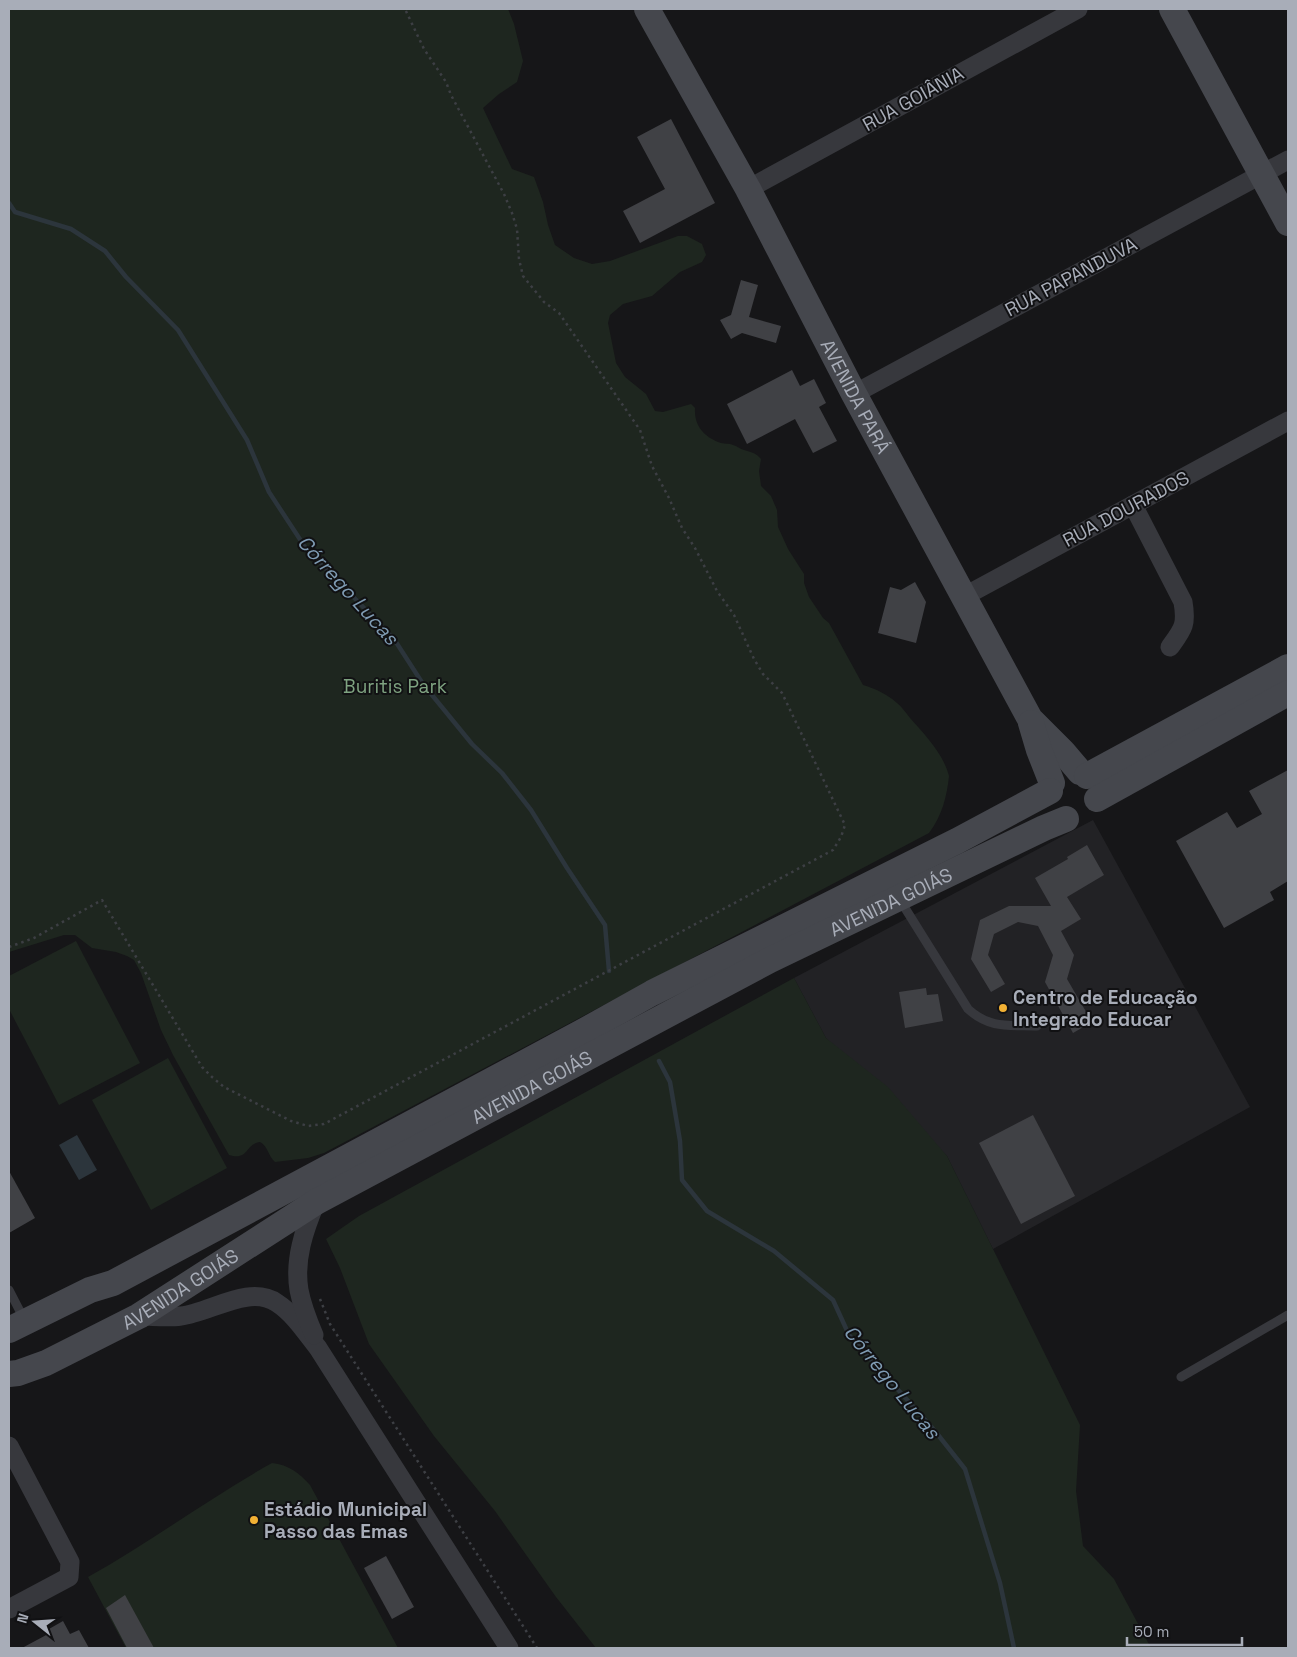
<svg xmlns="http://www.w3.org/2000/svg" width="1297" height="1657" font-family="'Space Grotesk',sans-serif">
  <rect width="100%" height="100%" fill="#161618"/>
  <polygon fill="#222225" points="1093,820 1250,1107 993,1249 947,1156 826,1038 794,978"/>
  <g fill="#1e261f">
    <path d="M 9,9 L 508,9 L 514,24 L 523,61 L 517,82 L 499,94 L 483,108 L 512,169 L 534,177 L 543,202 L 548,225 L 555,245 L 574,258 L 592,264 L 610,261 L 678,236 L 687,236 L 702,244 L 706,255 L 702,262 L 680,272 L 652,296 L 623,304 L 610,315 L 608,323 L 616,363 L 625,377 L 646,394 L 655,411 L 663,412 L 691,404 L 695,408 C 694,426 704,437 721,443 C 725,444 729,443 733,445 C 737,446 740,449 744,450 C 751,452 756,453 761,459 L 759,471 L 761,486 L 771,496 L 777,510 L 778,527 L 788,549 L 804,574 L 804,583 L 809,597 L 823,618 L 829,623 L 863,685 C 876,689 887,694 897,703 C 902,707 906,713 910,718 C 925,735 943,753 949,776 C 947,796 942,816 929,833 L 324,1153 L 308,1158 L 275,1162 C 268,1156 268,1146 260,1142 C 245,1144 249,1161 229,1155 L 173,1055 L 161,1030 L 141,973 L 134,960 L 127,956 L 116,952 L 92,948 L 75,935 L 64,935 L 9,952 Z"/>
    <polygon points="76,941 140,1063 59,1105 9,1009 9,976"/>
    <polygon points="794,978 826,1038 888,1087 947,1156 1080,1425 1076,1491 1083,1546 1114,1579 1151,1648 596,1648 556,1597 495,1511 434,1436 369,1344 340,1268 326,1239 359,1216"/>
    <polygon points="168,1058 227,1168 151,1210 92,1100"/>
    <path d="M 272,1463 C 289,1465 299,1473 310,1485 L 398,1648 L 126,1648 L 88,1577 C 151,1542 209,1498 272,1463 Z"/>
  </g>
  <polygon fill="#2c353c" points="77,1135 97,1170 79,1180 59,1145"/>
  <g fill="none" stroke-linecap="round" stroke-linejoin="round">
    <g stroke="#2c353c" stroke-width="4.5">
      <polyline points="9,203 15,212 71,229 105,251 126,277 178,330 247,440 269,492 305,547 394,639 423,684 472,744 502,773 531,810 567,868 605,925 609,971"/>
      <polyline points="659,1061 670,1082 680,1141 682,1180 707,1211 774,1251 833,1300 849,1335 935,1431 965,1469 1000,1583 1014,1648"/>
    </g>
  </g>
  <g fill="#404145">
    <polygon points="671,119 715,203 640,243 623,211 665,189 637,137"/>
    <polygon points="741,280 758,285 749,317 781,326 776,343 742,333 731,339 720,320 731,315"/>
    <polygon points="792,370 800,386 814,379 826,403 819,407 837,441 813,453 795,419 747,444 727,404"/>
    <polygon points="915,582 926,602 916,643 878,633 890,587 901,590"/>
    <polygon points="1288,770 1288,881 1270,892 1274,900 1224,928 1176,841 1227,812 1237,828 1262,814 1249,791"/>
    <polygon points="1087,845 1104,875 1067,897 1081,919 1061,931 1074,955 1067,979 1092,1022 1073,1033 1045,982 1053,955 1038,926 1018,922 994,934 988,955 1005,984 991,992 971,959 980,920 1009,906 1051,906 1035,878 1068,859 1067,857"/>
    <polygon points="926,988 927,995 938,994 943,1021 905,1028 899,992"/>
    <polygon points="1033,1115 1075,1196 1021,1224 979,1143"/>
    <polygon points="9,1171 35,1218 9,1233"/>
    <polygon points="386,1556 414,1607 392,1619 364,1568"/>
    <polygon points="125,1595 154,1648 127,1648 106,1608"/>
    <polygon points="63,1621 70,1634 79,1630 89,1648 22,1648 50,1633 49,1629"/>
  </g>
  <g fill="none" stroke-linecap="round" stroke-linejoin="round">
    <g stroke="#3d3f44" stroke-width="2.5" stroke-dasharray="2.5 4" stroke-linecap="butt">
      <polyline points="9,947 34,938 102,900 202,1067 212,1077 224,1087 291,1121 308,1126 324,1124 833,850 841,837 845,825 782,693 763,674 754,659 734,615 717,591 695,548 682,528 669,498 652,466 640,430 559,313 544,302 523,276 519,259 517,229 512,213 504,194 451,95 446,82 424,49 405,9"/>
      <polyline points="320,1299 330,1324 537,1648"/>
    </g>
    <g stroke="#37383d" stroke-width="9">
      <path d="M 900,900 L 968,1009 C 990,1029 1009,1025 1037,1026"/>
      <polyline points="9,1290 25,1321"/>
      <polyline points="1181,1377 1288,1315"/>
    </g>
    <g stroke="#37383d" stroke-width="19">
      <polyline points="748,189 1078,9"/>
      <polyline points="854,394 1288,160"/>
      <path d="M 1133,505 L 1183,602 C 1187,625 1183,629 1170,647"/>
      <polyline points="963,597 1288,421"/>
      <path d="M 139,1316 C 153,1316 167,1318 181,1316 C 210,1313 249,1284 277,1303 C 294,1314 306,1333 318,1348 L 509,1648"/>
      <path d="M 314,1335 C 308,1321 302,1306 299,1290 C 294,1260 304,1230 316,1202"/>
      <polyline points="9,1446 70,1562 69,1577 9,1609"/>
    </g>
    <g stroke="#45474d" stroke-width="26">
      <path id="s1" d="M 647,9 L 748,189 L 854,394 L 1030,719 L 1063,752 L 1080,772"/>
      <polyline points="1172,9 1288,223"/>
      <polyline points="1031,723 1039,750 1052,783"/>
      <polyline points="1087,776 1288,667"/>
      <polyline points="1097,799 1288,693"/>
      <polyline points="9,1330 90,1290 113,1283 584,1031 652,993 957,841 1050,791"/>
      <path id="s2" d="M 9,1374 L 18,1373 L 46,1363 L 139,1316 L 316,1202 L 770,960 L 1044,828 L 1066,819"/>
    </g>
  </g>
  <g fill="#f2b134" stroke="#111113" stroke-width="2">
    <circle cx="1003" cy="1008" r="5"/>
    <circle cx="254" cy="1520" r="5"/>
  </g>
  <g text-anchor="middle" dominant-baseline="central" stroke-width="4" stroke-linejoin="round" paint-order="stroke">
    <g font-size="19" fill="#a8adb8" stroke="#111113">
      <text transform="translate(913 99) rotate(-29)">RUA GOIÂNIA</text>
      <text transform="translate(1071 277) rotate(-28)">RUA PAPANDUVA</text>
      <text stroke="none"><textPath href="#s1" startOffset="440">AVENIDA PARÁ</textPath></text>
      <text transform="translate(1126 509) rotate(-28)">RUA DOURADOS</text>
      <text stroke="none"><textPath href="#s2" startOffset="1002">AVENIDA GOIÁS</textPath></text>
      <text stroke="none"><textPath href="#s2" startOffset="598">AVENIDA GOIÁS</textPath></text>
      <text stroke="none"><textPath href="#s2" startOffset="192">AVENIDA GOIÁS</textPath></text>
    </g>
    <g font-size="19" fill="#7fa381" stroke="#111113">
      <text x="395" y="686">Buritis Park</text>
    </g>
    <g font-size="19" font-weight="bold" fill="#a8adb8" stroke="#111113" text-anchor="start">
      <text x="1013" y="997">Centro de Educação<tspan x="1013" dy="22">Integrado Educar</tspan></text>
      <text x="264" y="1509">Estádio Municipal<tspan x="264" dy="22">Passo das Emas</tspan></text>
    </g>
    <g font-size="20" font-style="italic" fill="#7f9bb3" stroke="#111113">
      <text transform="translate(348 590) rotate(48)">Córrego Lucas</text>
      <text transform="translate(892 1382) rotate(51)">Córrego Lucas</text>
    </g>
  </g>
  <rect width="1297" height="1657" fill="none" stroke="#a8adb8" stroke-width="20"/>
  <g transform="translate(35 1622) rotate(287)" stroke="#111113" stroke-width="4" paint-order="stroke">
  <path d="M0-4L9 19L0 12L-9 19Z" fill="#a8adb8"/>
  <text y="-8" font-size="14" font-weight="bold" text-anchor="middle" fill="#a8adb8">N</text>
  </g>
  <path d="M1127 1637v8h115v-8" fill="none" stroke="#a8adb8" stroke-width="2.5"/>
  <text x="1134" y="1637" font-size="15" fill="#a8adb8" stroke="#111113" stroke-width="4" paint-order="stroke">50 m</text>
</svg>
